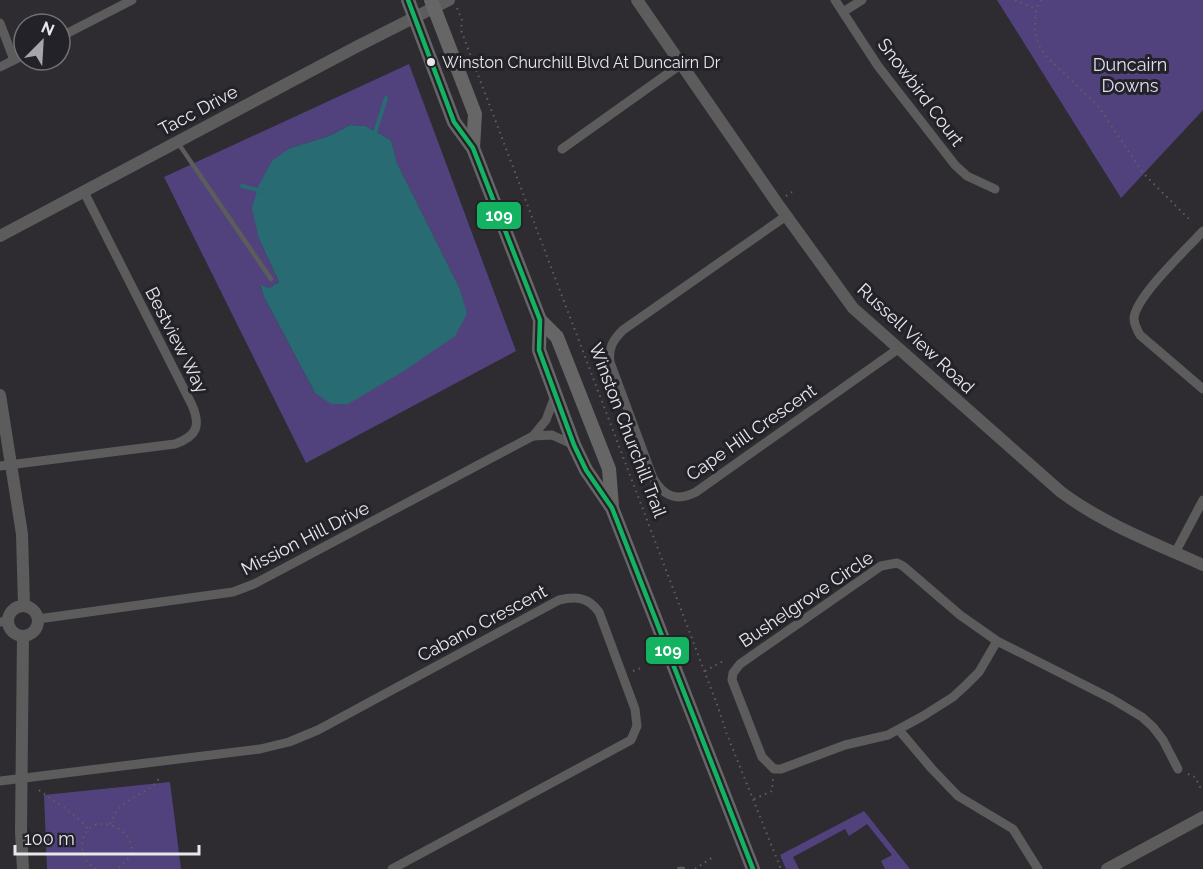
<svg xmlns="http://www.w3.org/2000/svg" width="1203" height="869" font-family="Raleway,sans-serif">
  <rect width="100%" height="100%" fill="#2e2c31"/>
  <g fill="#51427d" fill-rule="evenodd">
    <polygon points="997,0 1203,0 1203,110 1121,198"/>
    <path d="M 409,64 L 516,351 L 306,463 L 164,177 ZM 350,125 L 366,126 L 391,140 L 397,163 L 460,289 L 466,314 L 315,393 L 264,297 L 260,286 L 269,288 L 279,282 L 259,239 L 290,148 L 329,136 Z"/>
    <polygon points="170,782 181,869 47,869 44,795"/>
    <polygon points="864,811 910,869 885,869 881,861 892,855 867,824 849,836 845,829 793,857 799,869 786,869 780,855"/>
  </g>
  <polygon fill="#286b73" points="350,125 366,126 391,140 397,163 460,289 467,314 455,336 404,371 348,404 331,404 315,393 264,297 260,285 269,288 279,282 259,239 252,208 259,185 272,161 290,148 329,136"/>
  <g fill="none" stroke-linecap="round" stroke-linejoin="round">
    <g stroke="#286b73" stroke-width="4">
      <polyline points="374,136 386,98"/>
      <polyline points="242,186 262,191"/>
    </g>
    <g stroke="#5f5f60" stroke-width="2" stroke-dasharray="1.5 4.5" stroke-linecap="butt">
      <polyline points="1015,0 1036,9"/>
      <polyline points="1041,0 1036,9 1035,30 1038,44 1046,56 1099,107 1143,173 1192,222"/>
      <polyline points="457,8 462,20 461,30 718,707 726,732 781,869"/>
      <polyline points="786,196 792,192"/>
      <polyline points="633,671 641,668"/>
      <polyline points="705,671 721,662 725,665"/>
      <polyline points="1188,774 1195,777 1201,789"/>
      <path d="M 39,790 C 56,803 76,814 89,830"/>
      <polyline points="754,799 772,791 773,778"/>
      <path d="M 110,824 C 121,793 155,795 160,775"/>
      <path d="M 96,869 C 87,864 82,856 82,846 C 85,798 163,839 117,869"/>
      <polyline points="695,869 713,857"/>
    </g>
    <g stroke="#5c5c5c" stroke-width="4.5">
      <polyline points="178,143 271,279"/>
      <polyline points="679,869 683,869"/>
    </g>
    <g stroke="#5c5c5c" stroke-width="9">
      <polyline points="835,0 878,66 955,165 967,176 995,189"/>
      <polyline points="843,12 862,0"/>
      <polyline points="0,23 14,60"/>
      <polyline points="60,37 132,0"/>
      <polyline points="0,67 24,55"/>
      <polyline points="562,149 680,65"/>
      <path d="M 786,216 L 623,330 C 613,340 608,348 610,362 L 653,478 C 664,497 677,502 696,492 L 898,349"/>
      <path d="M 1203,231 C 1187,249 1136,296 1134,318 C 1134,325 1137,329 1140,335 L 1203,389"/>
      <polyline points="533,436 546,420 555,396"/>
      <path d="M 0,466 L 175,444 C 197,436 201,426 192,405 L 84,192"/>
      <polyline points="1175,553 1203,500"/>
      <polyline points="38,619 233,592 254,584 533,436 552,435 574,445"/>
      <polyline points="0,622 8,621"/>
      <polyline points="997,641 979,672 966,685 953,697 923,716 888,735 845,745 781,769 774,769 762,757 732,680 733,673 740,664 881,566 897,563 903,566 960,615 997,641 1112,699 1142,717 1153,727 1163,740 1178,769"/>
      <polyline points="899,730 932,769 958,796 1013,829 1038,869"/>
      <path d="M 0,781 L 260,749 L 289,742 L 318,730 L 559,600 C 576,596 588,597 599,612 L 635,709 L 637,726 L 631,740 L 392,869"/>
    </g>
    <g stroke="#5c5c5c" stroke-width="12">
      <path d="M 637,0 L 777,203 L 853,308 L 1061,492 C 1104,524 1154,543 1203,565"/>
      <polyline points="0,236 356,47 449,0"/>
      <polyline points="0,395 22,534 24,605"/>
      <circle cx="23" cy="621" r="15"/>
      <polyline points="23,636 21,832 23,869"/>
      <polyline points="1107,869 1203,817"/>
    </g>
    <g stroke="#666" stroke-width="14">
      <polyline points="408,0 454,122 473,148 540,320 539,350 574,445 586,470 612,508 753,869"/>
      <polyline points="431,0 475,114 473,148"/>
      <polyline points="540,320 557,337 609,469 612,506"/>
    </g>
    <defs>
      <polyline id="bus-1" points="408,0 454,122 473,148 540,320 539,350 574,445 586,470 612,508 753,869"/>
    </defs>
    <use href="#bus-1" stroke="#232228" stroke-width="9"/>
    <use href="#bus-1" stroke="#13b361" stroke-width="4.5"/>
  </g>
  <circle fill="#e8e8ec" stroke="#232228" stroke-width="2" cx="431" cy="62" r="5"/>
  <g text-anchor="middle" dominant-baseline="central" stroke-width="6" stroke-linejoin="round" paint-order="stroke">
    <g font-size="16" fill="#e8e8ec" stroke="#232228" text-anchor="start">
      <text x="442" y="62">Winston Churchill Blvd At Duncairn Dr</text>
    </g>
    <g font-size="18" fill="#e1ddf3" stroke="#232228">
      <text x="1130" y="64">Duncairn<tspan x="1130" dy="21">Downs</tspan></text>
    </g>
    <g font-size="18" fill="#e8e8ec" stroke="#232228">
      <text transform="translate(921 92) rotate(53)">Snowbird Court</text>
      <text transform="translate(198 110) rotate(-28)">Tacc Drive</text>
      <text transform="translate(916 338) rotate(43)">Russell View Road</text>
      <text transform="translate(177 340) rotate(63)">Bestview Way</text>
      <text transform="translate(628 430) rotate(69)">Winston Churchill Trail</text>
      <text transform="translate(751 432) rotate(-35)">Cape Hill Crescent</text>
      <text transform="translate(305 538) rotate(-27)">Mission Hill Drive</text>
      <text transform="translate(806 599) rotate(-34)">Bushelgrove Circle</text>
      <text transform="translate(482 623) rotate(-28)">Cabano Crescent</text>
    </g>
  </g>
  <g stroke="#232228" stroke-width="2">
    <rect x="476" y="201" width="46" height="29" rx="6" fill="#13b361"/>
    <rect x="645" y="636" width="45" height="29" rx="6" fill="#13b361"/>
  </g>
  <g font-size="16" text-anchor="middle" font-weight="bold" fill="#fff">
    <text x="499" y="221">109</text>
    <text x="668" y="656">109</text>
  </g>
  <g transform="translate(42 42) rotate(24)"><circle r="28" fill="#232228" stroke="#727176" stroke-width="1.5"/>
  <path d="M0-4.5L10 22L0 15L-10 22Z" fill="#a7a6ab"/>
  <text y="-9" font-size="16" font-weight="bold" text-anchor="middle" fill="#e8e8ec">N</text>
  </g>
  <path d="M15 845v9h184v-9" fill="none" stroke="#e8e8ec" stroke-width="3"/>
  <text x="24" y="845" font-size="18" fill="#e8e8ec" stroke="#232228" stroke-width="4.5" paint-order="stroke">100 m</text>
</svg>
